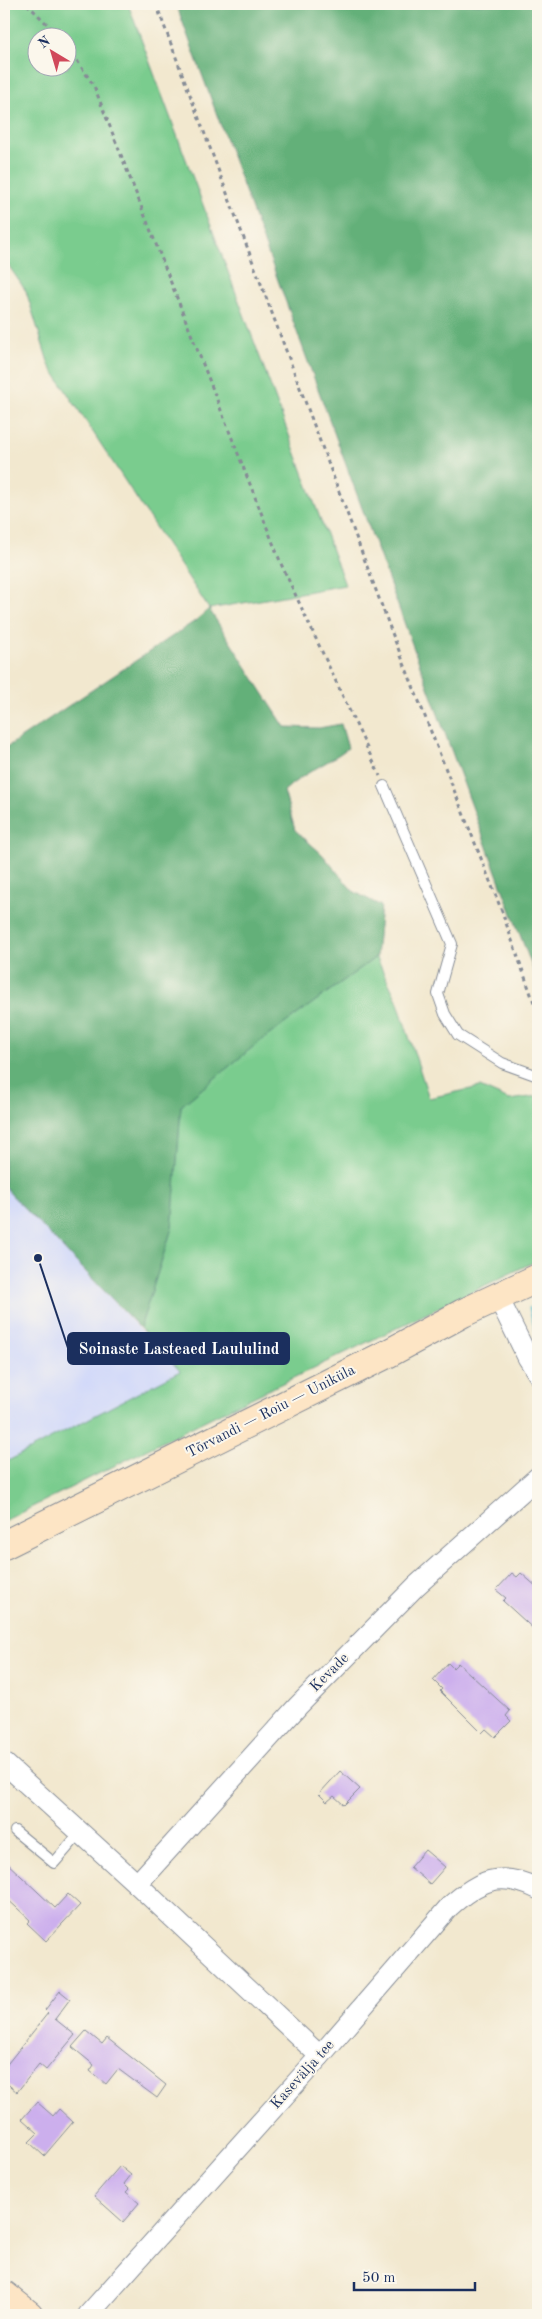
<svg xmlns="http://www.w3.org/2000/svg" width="542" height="2319" font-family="'Old Standard TT',serif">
  <rect width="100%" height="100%" fill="#fbf7ec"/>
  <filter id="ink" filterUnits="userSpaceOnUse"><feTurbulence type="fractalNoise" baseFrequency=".02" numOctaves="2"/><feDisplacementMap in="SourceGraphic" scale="10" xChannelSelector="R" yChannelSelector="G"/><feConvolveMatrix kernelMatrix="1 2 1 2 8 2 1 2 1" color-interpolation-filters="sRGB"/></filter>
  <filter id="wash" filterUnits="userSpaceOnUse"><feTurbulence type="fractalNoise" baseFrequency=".0096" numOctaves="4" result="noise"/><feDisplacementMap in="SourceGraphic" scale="20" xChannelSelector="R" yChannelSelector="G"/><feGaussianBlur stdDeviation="1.12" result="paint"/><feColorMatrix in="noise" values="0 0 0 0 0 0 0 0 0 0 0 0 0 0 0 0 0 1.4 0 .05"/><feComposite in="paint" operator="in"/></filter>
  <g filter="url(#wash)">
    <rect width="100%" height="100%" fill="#f2e8cf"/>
    <polygon fill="#d2d9f9" points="4,1187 180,1371 4,1463"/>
    <g fill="#7acc8e" stroke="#4a7e76" fill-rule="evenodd">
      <path d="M 4,4 L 128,4 L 345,585 L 209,609 L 49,365 L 26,291 L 4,259 ZM 38,38 L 68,38 L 68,68 L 38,68 Z"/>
      <polygon points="376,957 397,1000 429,1098 480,1087 509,1100 538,1096 538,1260 212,1417 4,1521 4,1463 180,1371 140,1328 172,1228 181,1106 254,1046"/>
    </g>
    <g fill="#63b079" stroke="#3f706c">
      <polygon points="176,4 538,4 538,982 501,885"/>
      <path d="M 209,609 L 285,727 L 319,728 L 341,724 L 348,748 C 327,764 303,773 284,791 L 295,830 L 322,854 L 353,891 L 381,906 L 376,957 L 254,1046 L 181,1106 L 172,1228 L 140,1328 L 4,1187 L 4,749 L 195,621 Z"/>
    </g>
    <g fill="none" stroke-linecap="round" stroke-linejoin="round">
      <polyline stroke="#51bccc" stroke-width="5" points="531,1309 538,1334"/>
    </g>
    <g id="blocks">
      <g fill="#ccafed">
        <polygon points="512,1573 517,1577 521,1573 538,1588 538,1633 503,1601 506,1598 496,1590"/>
        <polygon points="448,1663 453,1668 458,1663 510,1711 506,1716 511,1721 495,1737 486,1729 482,1733 440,1691 442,1689 433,1680"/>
        <polygon points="340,1771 360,1789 344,1805 334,1796 327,1802 319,1794"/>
        <polygon points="425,1850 445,1867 430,1884 410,1867"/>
        <polygon points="4,1860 55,1908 68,1894 80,1905 46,1941 27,1923 30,1920 4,1896"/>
        <polygon points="60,1991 70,1999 55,2019 75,2035 46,2070 39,2064 17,2092 4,2081 4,2068 48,2013 45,2010"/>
        <polygon points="86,2031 102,2044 107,2038 166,2085 157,2098 118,2069 106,2084 90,2071 94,2065 72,2047"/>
        <polygon points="37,2102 53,2116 59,2109 73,2122 44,2156 29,2142 38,2133 22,2119"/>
        <polygon points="120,2166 131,2175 124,2184 129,2189 126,2192 139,2203 123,2222 94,2196"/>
      </g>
    </g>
  </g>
  <g filter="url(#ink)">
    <use href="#blocks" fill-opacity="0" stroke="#868c96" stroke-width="1"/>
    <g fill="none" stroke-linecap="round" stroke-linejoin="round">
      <defs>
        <g id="lane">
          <polyline points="384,786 452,944 438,994 445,1014 458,1035 502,1063 538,1076"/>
          <polyline points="15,1831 54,1863 80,1833"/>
        </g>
        <g id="street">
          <polyline points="498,1297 528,1358 538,1374"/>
          <polyline points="4,1763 137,1884 320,2056"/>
          <polyline points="137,1884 298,1706 416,1586 538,1477"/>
          <path d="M 88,2315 L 320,2056 L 449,1907 C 479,1880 500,1870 538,1889"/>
        </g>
        <g id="secondary">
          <polyline points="4,1545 389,1353 463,1313 538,1278"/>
          <polyline points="4,2295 29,2315"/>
        </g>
      </defs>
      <use href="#lane" stroke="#868c96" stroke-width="12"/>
      <use href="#street" stroke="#868c96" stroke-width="22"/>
      <use href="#secondary" stroke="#868c96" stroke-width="30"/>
      <g stroke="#868c96" stroke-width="3" stroke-dasharray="4 4" stroke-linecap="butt">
        <polyline points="27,4 61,38"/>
        <polyline points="156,4 392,633 501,909 538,1014"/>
        <polyline points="68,47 94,86 282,566 380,776"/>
      </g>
      <use href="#lane" stroke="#fff" stroke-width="10"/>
      <use href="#street" stroke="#fff" stroke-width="20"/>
      <use href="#secondary" stroke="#fde5c5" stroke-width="28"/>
    </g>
  </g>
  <g text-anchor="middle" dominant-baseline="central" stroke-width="4" stroke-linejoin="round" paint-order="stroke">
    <g font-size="15" fill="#1b2f5e" stroke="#fbf7ec">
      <text transform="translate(271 1412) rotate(-27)">Tõrvandi — Roiu — Uniküla</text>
      <text transform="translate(330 1673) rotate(-45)">Kevade</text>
      <text transform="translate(303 2075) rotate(-48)">Kasevälja tee</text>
    </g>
  </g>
  <path fill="none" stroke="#1b2f5e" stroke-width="2" d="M38 1258L68 1348"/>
  <circle fill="#1b2f5e" stroke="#fbf7ec" stroke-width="2" cx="38" cy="1258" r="5"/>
  <rect fill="#1b2f5e" stroke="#1b2f5e" stroke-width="2" x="68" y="1333" width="221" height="31" rx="5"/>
  <g font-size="16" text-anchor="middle" font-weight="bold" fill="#fff">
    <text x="179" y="1354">Soinaste Lasteaed Laululind</text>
  </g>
  <rect width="542" height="2319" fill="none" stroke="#fbf7ec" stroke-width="20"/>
  <g transform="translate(52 52) rotate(322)"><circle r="24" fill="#fbf7ec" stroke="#a1a7b3"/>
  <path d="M0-4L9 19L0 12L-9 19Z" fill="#d1495b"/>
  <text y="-8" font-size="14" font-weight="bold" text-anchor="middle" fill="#1b2f5e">N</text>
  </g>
  <path d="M354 2282v8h121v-8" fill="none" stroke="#1b2f5e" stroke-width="2.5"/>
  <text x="362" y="2282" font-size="15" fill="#1b2f5e" stroke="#fbf7ec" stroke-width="4" paint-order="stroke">50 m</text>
</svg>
